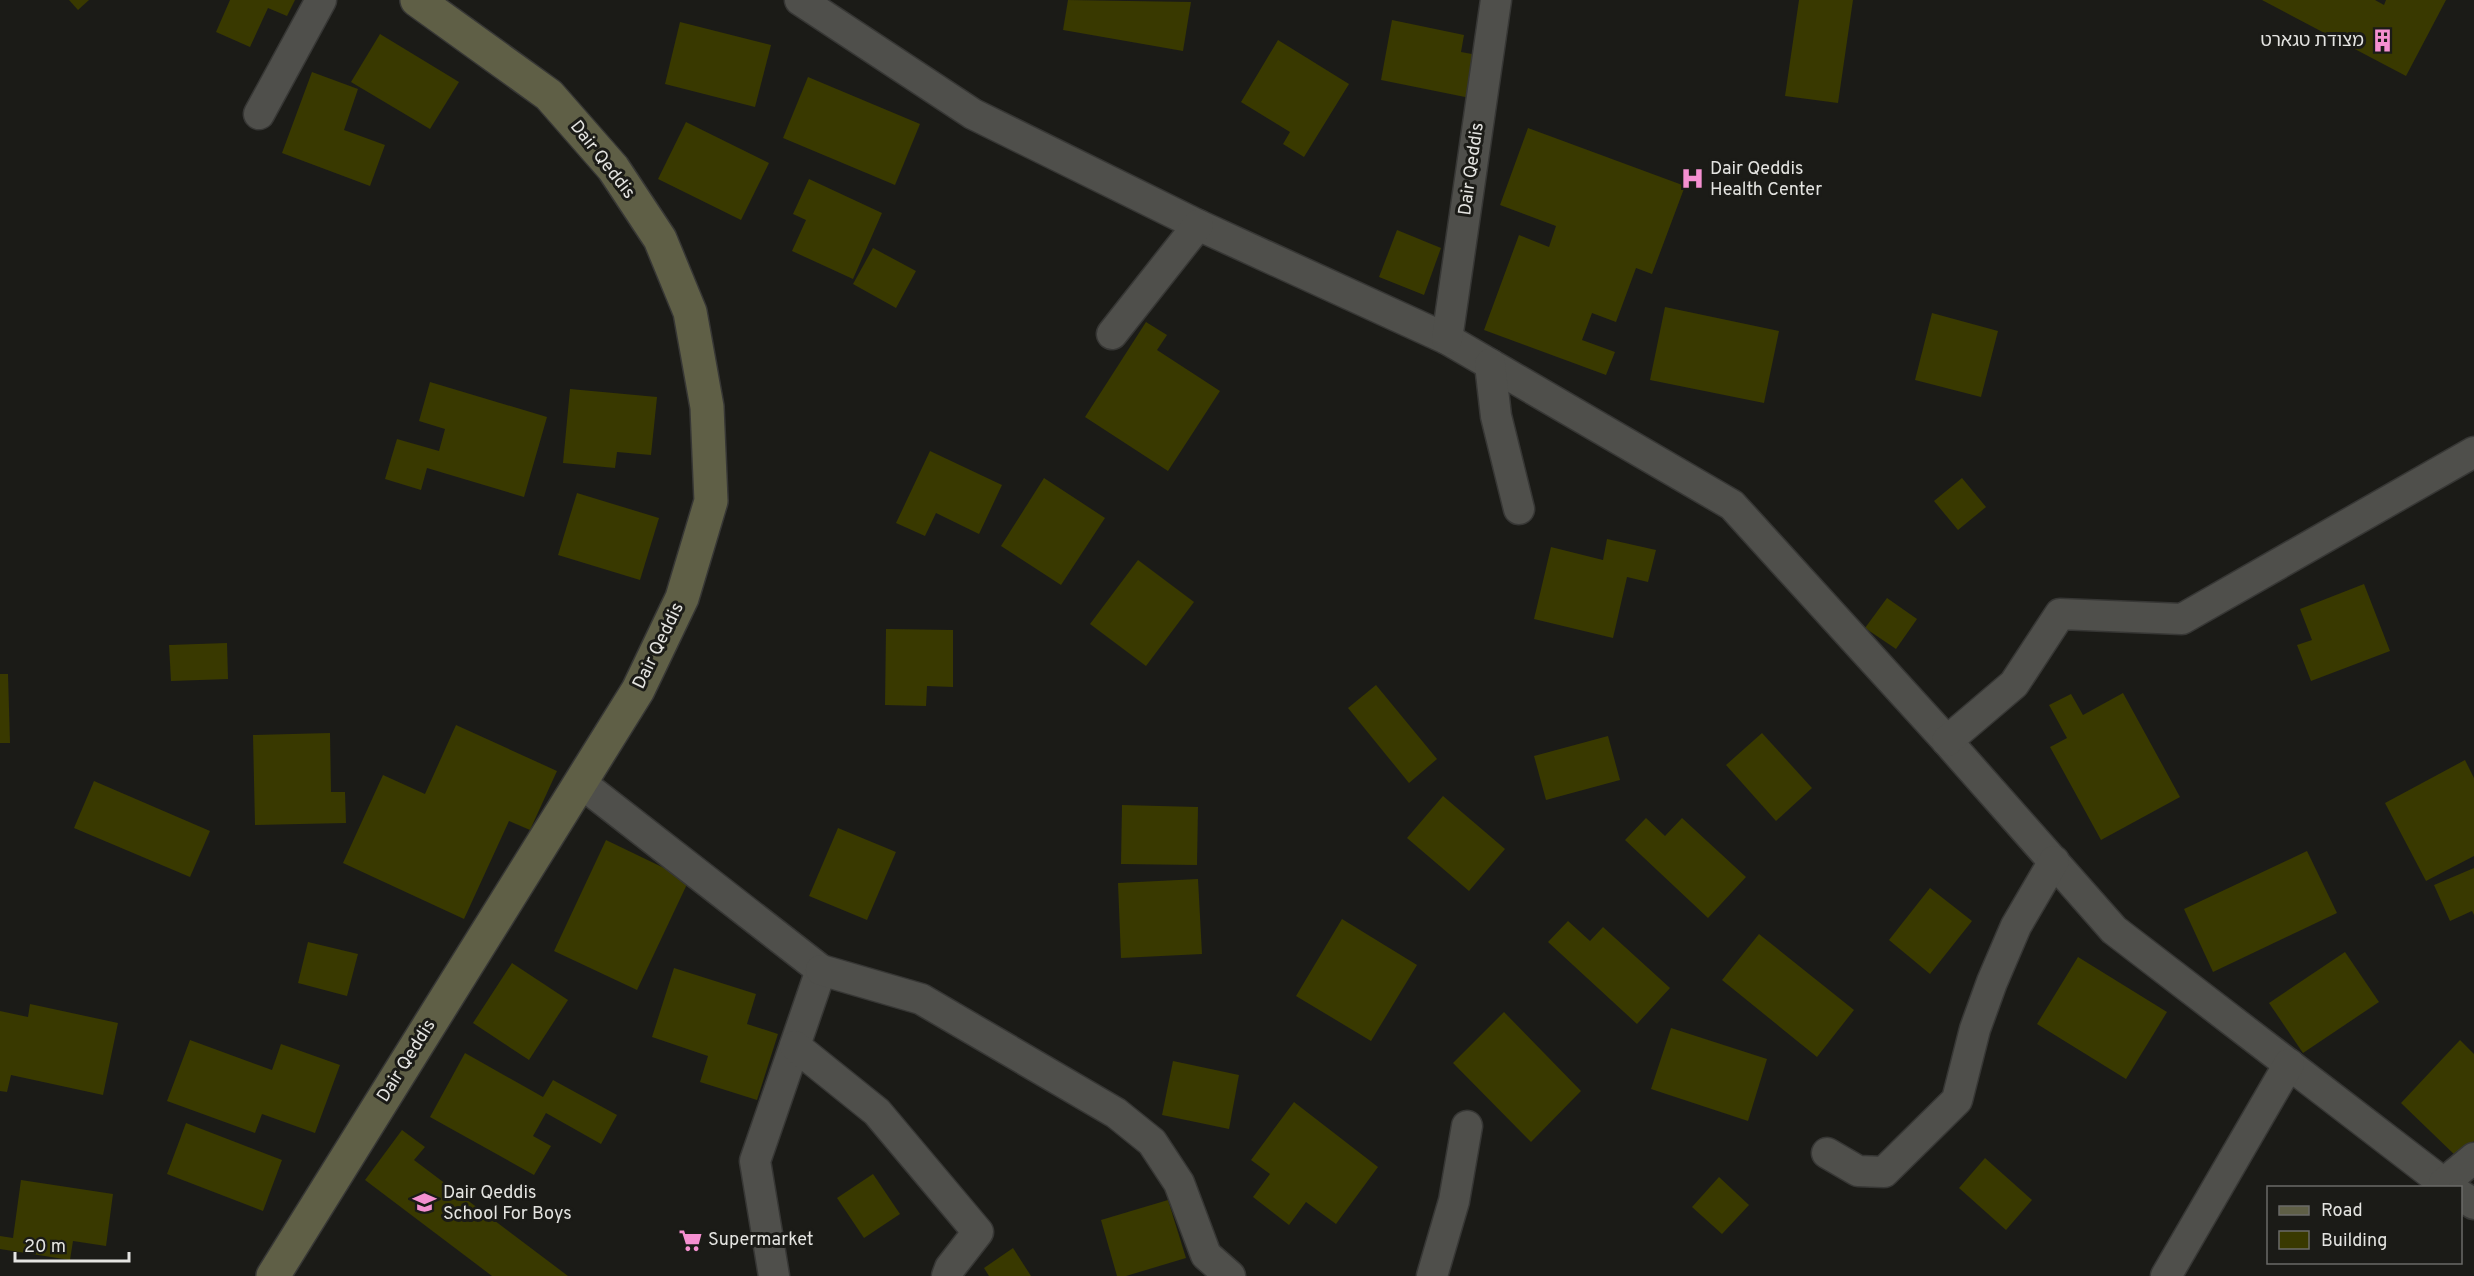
<svg xmlns="http://www.w3.org/2000/svg" width="2474" height="1276" font-family="Overpass,'Noto Sans Hebrew',sans-serif">
  <rect width="100%" height="100%" fill="#1b1b17"/>
  <g fill="#393900">
    <polygon points="69,0 89,0 78,10"/>
    <polygon points="230,0 295,0 287,16 268,8 250,47 216,32"/>
    <polygon points="1068,0 1191,2 1183,51 1063,30"/>
    <polygon points="1799,0 1853,0 1838,103 1785,96"/>
    <polygon points="2262,0 2375,0 2384,5 2386,0 2446,0 2406,76"/>
    <polygon points="1392,20 1464,35 1461,52 1483,56 1475,99 1381,80"/>
    <polygon points="680,22 771,45 755,107 665,84"/>
    <polygon points="380,34 459,82 430,129 351,82"/>
    <polygon points="1278,40 1349,84 1304,157 1283,144 1290,132 1241,102"/>
    <polygon points="312,72 358,89 344,130 385,145 370,186 282,153"/>
    <polygon points="808,77 920,124 895,185 783,138"/>
    <polygon points="686,122 769,163 741,220 658,179"/>
    <polygon points="1528,128 1685,186 1652,274 1636,268 1616,322 1592,313 1582,340 1615,352 1606,375 1484,330 1519,235 1549,247 1556,226 1500,205"/>
    <polygon points="809,179 882,213 853,279 792,251 806,220 793,214"/>
    <polygon points="1397,230 1441,248 1424,295 1379,277"/>
    <polygon points="873,248 916,271 896,308 853,284"/>
    <polygon points="1665,307 1779,331 1764,403 1650,380"/>
    <polygon points="1932,313 1998,331 1981,397 1915,380"/>
    <polygon points="1146,322 1167,335 1157,350 1220,391 1168,471 1085,417"/>
    <polygon points="430,382 547,417 524,497 427,468 421,490 385,479 397,439 439,451 445,429 419,421"/>
    <polygon points="570,389 657,397 651,455 617,452 615,468 563,463"/>
    <polygon points="930,451 1002,485 979,534 936,513 925,536 896,523"/>
    <polygon points="1044,478 1105,518 1061,585 1001,546"/>
    <polygon points="1962,478 1986,507 1958,530 1934,501"/>
    <polygon points="577,493 659,518 640,580 558,555"/>
    <polygon points="1607,539 1656,550 1648,582 1627,577 1613,638 1534,619 1551,547 1603,560"/>
    <polygon points="1138,560 1194,602 1146,666 1090,624"/>
    <polygon points="2364,584 2390,651 2311,681 2297,645 2312,640 2300,609"/>
    <polygon points="1887,598 1917,619 1896,649 1865,628"/>
    <polygon points="886,629 953,630 953,687 927,686 926,706 885,705"/>
    <polygon points="227,643 228,679 171,681 169,645"/>
    <polygon points="0,674 8,674 10,743 0,743"/>
    <polygon points="1376,685 1437,759 1409,783 1348,708"/>
    <polygon points="2123,693 2180,797 2101,840 2050,747 2067,738 2049,705 2071,694 2083,715"/>
    <polygon points="456,725 557,771 530,830 509,821 464,919 343,863 383,775 425,794"/>
    <polygon points="330,733 331,792 345,792 346,823 255,825 253,735"/>
    <polygon points="1762,733 1812,788 1776,821 1726,765"/>
    <polygon points="1608,736 1620,780 1546,800 1534,756"/>
    <polygon points="2465,760 2474,778 2474,856 2426,881 2385,803"/>
    <polygon points="94,781 210,831 190,877 74,828"/>
    <polygon points="1443,796 1505,849 1469,891 1407,838"/>
    <polygon points="1122,805 1198,807 1197,865 1121,864"/>
    <polygon points="1646,818 1665,836 1682,818 1746,877 1708,918 1625,840"/>
    <polygon points="838,828 896,852 867,920 809,896"/>
    <polygon points="606,840 689,880 637,990 554,951"/>
    <polygon points="2307,851 2337,913 2213,972 2184,909"/>
    <polygon points="2474,868 2474,915 2472,911 2450,921 2434,885"/>
    <polygon points="1198,879 1202,954 1121,958 1118,883"/>
    <polygon points="1930,888 1972,921 1930,974 1889,940"/>
    <polygon points="1342,919 1417,965 1371,1041 1296,996"/>
    <polygon points="1568,921 1590,941 1603,927 1670,988 1637,1024 1548,942"/>
    <polygon points="1759,934 1854,1010 1817,1057 1722,980"/>
    <polygon points="308,942 358,954 347,996 298,983"/>
    <polygon points="2345,952 2379,1002 2303,1053 2269,1003"/>
    <polygon points="2078,957 2167,1012 2126,1079 2037,1024"/>
    <polygon points="512,963 568,1000 529,1060 473,1023"/>
    <polygon points="674,968 756,994 747,1024 778,1034 757,1100 700,1082 708,1056 652,1037"/>
    <polygon points="30,1004 118,1023 103,1095 11,1075 7,1092 0,1091 0,1011 28,1017"/>
    <polygon points="1504,1012 1581,1091 1531,1142 1453,1063"/>
    <polygon points="1671,1028 1767,1059 1748,1121 1651,1089"/>
    <polygon points="190,1040 272,1070 281,1044 340,1065 315,1133 262,1114 255,1133 167,1101"/>
    <polygon points="2460,1040 2474,1054 2474,1141 2458,1158 2401,1103"/>
    <polygon points="465,1053 543,1097 553,1080 617,1115 601,1144 546,1113 533,1136 551,1146 534,1175 430,1117"/>
    <polygon points="1173,1061 1239,1075 1229,1129 1162,1115"/>
    <polygon points="1294,1102 1378,1167 1336,1224 1306,1202 1289,1225 1253,1197 1270,1174 1251,1160"/>
    <polygon points="186,1123 282,1160 263,1211 167,1174"/>
    <polygon points="402,1130 425,1147 414,1160 568,1276 492,1276 365,1180"/>
    <polygon points="1985,1158 2032,1200 2006,1230 1959,1188"/>
    <polygon points="873,1174 900,1214 864,1238 837,1198"/>
    <polygon points="1719,1177 1749,1205 1722,1234 1692,1207"/>
    <polygon points="21,1180 113,1194 106,1246 73,1241 70,1260 0,1249 0,1236 13,1238"/>
    <polygon points="1168,1200 1186,1258 1126,1276 1117,1276 1101,1220"/>
    <polygon points="1013,1248 1031,1276 989,1276 984,1268"/>
  </g>
  <g fill="none" stroke-linecap="round" stroke-linejoin="round">
    <defs>
      <g id="street">
        <polyline points="800,0 973,114 1198,225 1447,339 1732,505 1947,741 2114,930 2450,1188"/>
        <polyline points="259,114 321,0"/>
        <polyline points="1112,334 1198,225"/>
        <polyline points="1447,339 1496,0"/>
        <polyline points="1490,364 1496,416 1519,509"/>
        <polyline points="1947,741 2014,684 2060,614 2182,619 2474,452"/>
        <polyline points="581,783 821,970 755,1161 774,1276"/>
        <polyline points="821,970 921,999 1116,1113 1152,1142 1179,1183 1206,1255 1230,1276"/>
        <polyline points="795,1046 877,1112 978,1232 950,1268 947,1276"/>
        <polyline points="1827,1153 1858,1171 1884,1172 1957,1100 1975,1029 1992,982 2016,926 2054,861"/>
        <polyline points="2444,1183 2474,1158"/>
        <polyline points="2460,1195 2474,1204"/>
        <polyline points="1432,1276 1454,1201 1467,1126"/>
        <polyline points="2166,1276 2289,1064"/>
      </g>
      <polyline id="secondary" points="273,1276 638,690 682,598 711,501 707,407 690,312 660,239 613,168 549,95 417,0"/>
    </defs>
    <use href="#street" stroke="#373735" stroke-width="33"/>
    <use href="#secondary" stroke="#373735" stroke-width="36"/>
    <use href="#street" stroke="#4f4f4b" stroke-width="30"/>
    <use href="#secondary" stroke="#5f5f46" stroke-width="33"/>
  </g>
  <defs>
    <symbol id="building-bare" viewBox="-9 -9 18 18"><path d="M-4-6H4V6H1V3H-1V6H-4ZM-2.5-4.3h1.7v1.8h-1.7ZM.8-4.3h1.7v1.8H.8ZM-2.5-1h1.7V.8h-1.7ZM.8-1h1.7V.8H.8Z" fill="#f590d1" stroke="#1b1b17" stroke-width="2.5" paint-order="stroke"/></symbol>
    <symbol id="hospital-bare" viewBox="-9 -9 18 18"><path d="M-5-5h3v3.5h4V-5h3V5h-3V1.5h-4V5h-3Z" fill="#f590d1" stroke="#1b1b17" stroke-width="2.5" paint-order="stroke"/></symbol>
    <symbol id="school-bare" viewBox="-9 -9 18 18"><path d="M0-5L7-2L0 1L-7-2ZM-4 1L0 2.5L4 1V4Q0 6-4 4Z" fill="#f590d1" stroke="#1b1b17" stroke-width="2.5" paint-order="stroke"/></symbol>
    <symbol id="supermarket-bare" viewBox="-9 -9 18 18"><path d="M-6-5.5h2.5l.6 2H6L4.5 2H-2.5L-4.4-4H-6ZM-1.5 3.2a1.3 1.3 0 1 0 .1 0ZM3 3.2a1.3 1.3 0 1 0 .1 0Z" fill="#f590d1" stroke="#1b1b17" stroke-width="2.5" paint-order="stroke"/></symbol>
  </defs>
  <g fill-rule="evenodd">
    <use href="#building-bare" x="2366" y="24" width="33" height="33"/>
    <use href="#hospital-bare" x="1676" y="162" width="33" height="33"/>
    <use href="#school-bare" x="408" y="1186" width="33" height="33"/>
    <use href="#supermarket-bare" x="674" y="1224" width="33" height="33"/>
  </g>
  <g text-anchor="middle" dominant-baseline="central" stroke-width="6" stroke-linejoin="round" paint-order="stroke">
    <g font-size="18" fill="#e4e4e1" stroke="#1b1b17" text-anchor="start">
      <text x="2364" y="41" text-anchor="end">מצודת טגארט</text>
      <text x="1710" y="169">Dair Qeddis<tspan x="1710" dy="21">Health Center</tspan></text>
      <text x="443" y="1193">Dair Qeddis<tspan x="443" dy="21">School For Boys</tspan></text>
      <text x="708" y="1240">Supermarket</text>
    </g>
    <g font-size="18" fill="#e4e4e1" stroke="#1b1b17">
      <text transform="translate(602 160) rotate(52)">Dair Qeddis</text>
      <text transform="translate(1472 169) rotate(-82)">Dair Qeddis</text>
      <text transform="translate(659 646) rotate(-64)">Dair Qeddis</text>
      <text transform="translate(407 1061) rotate(-58)">Dair Qeddis</text>
    </g>
  </g>
  <rect x="2267" y="1186" width="195" height="78" fill="#1b1b17" stroke="#6b6b68" stroke-width="1.5"/>
  <rect x="2279" y="1206" width="30" height="9" fill="#5f5f46" stroke="#6b6b68" stroke-width="1.5"/>
  <text x="2321" y="1216" font-size="18" fill="#e4e4e1">Road</text>
  <rect x="2279" y="1231" width="30" height="18" fill="#393900" stroke="#6b6b68" stroke-width="1.5"/>
  <text x="2321" y="1246" font-size="18" fill="#e4e4e1">Building</text>
  <path d="M15 1252v9h114v-9" fill="none" stroke="#e4e4e1" stroke-width="3"/>
  <text x="24" y="1252" font-size="18" fill="#e4e4e1" stroke="#1b1b17" stroke-width="4.5" paint-order="stroke">20 m</text>
</svg>
